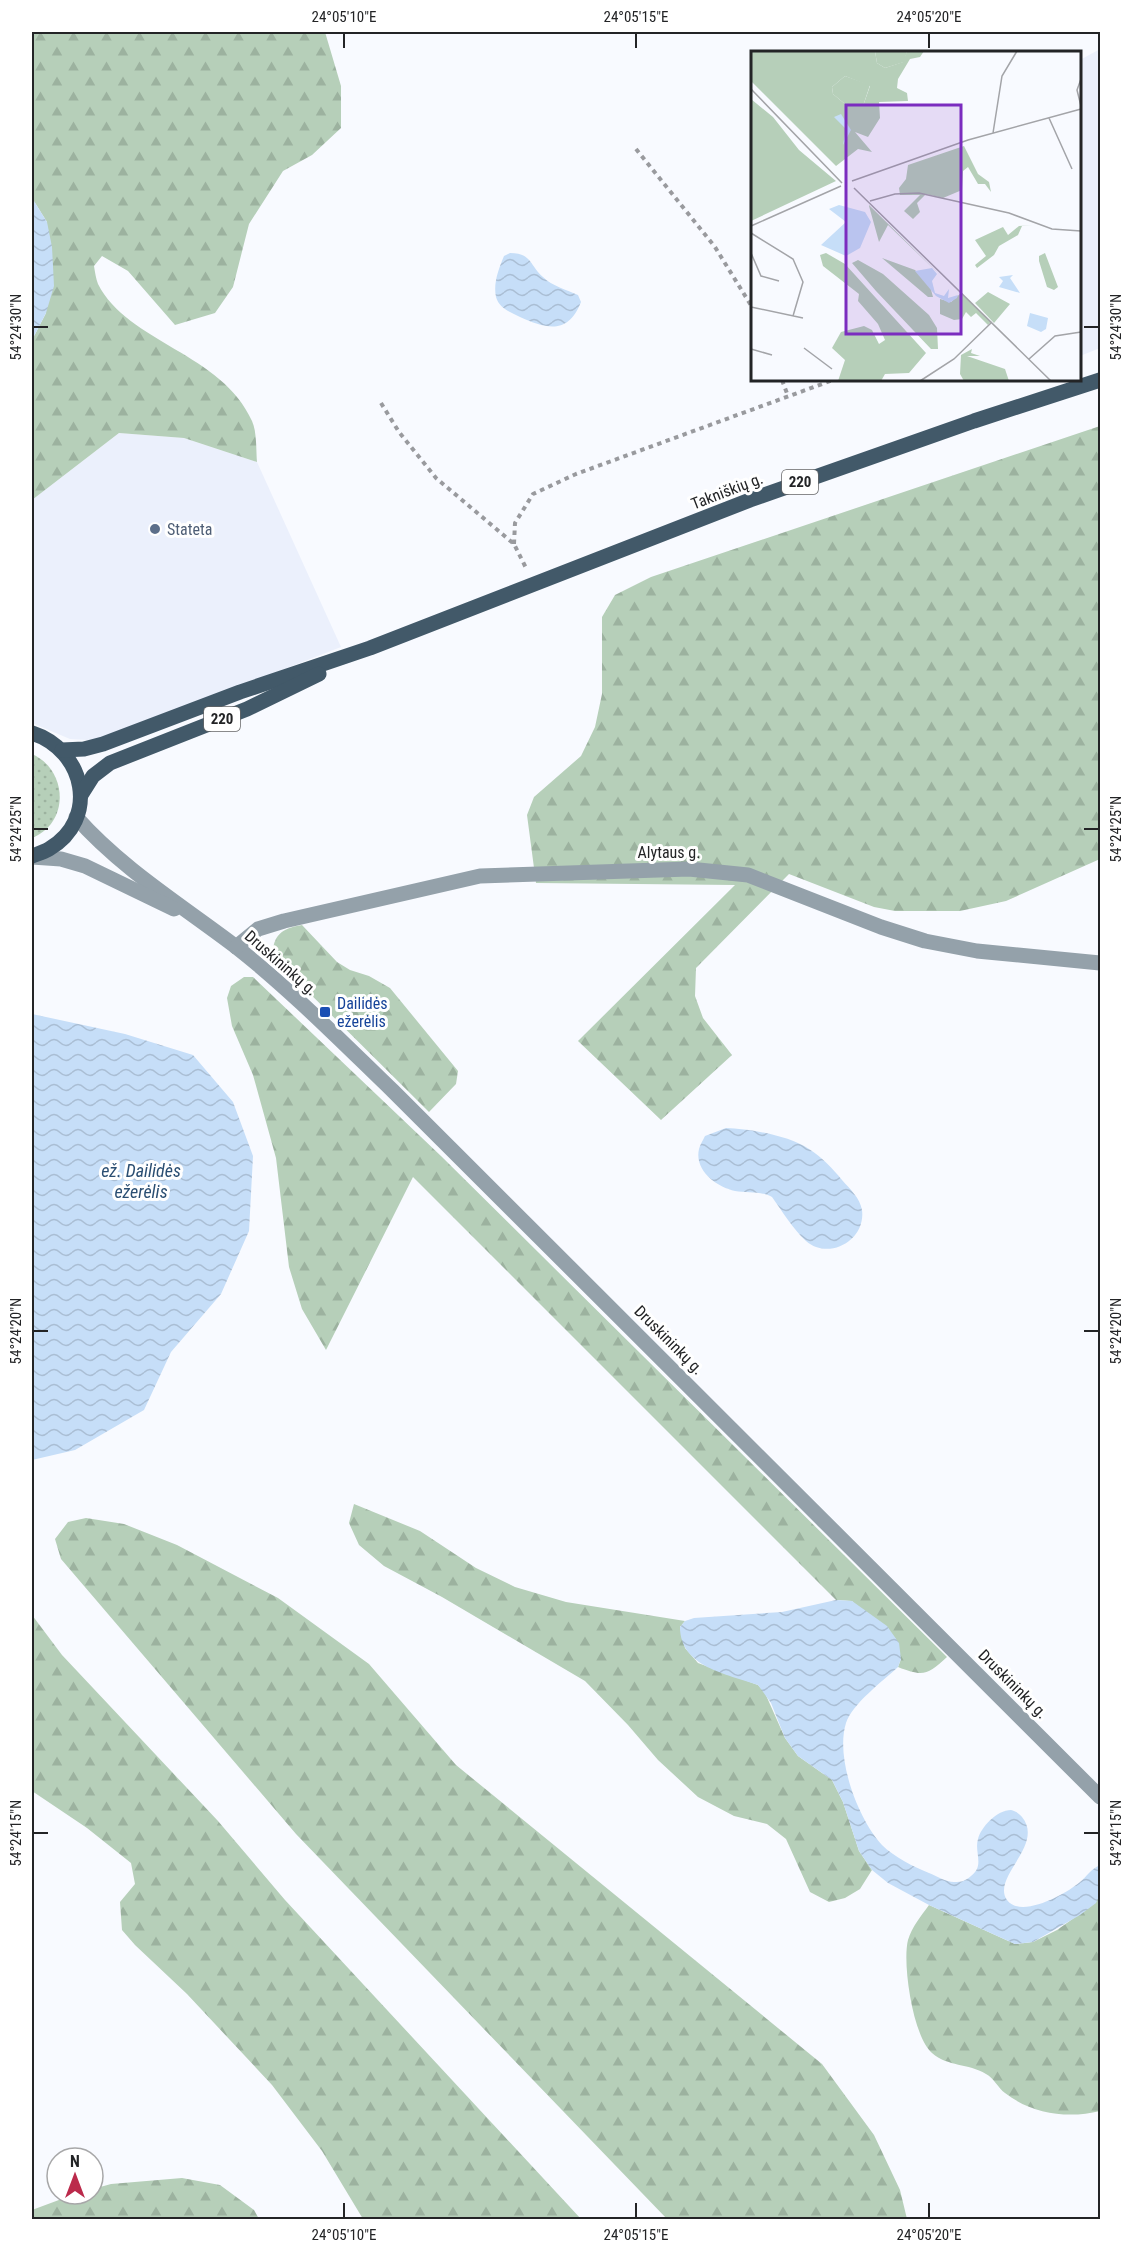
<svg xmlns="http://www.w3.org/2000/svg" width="1132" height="2251" font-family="'Roboto Condensed',sans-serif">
  <defs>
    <pattern id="grass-dots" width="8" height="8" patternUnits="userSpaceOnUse" patternTransform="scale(1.5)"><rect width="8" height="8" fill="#b6cfb9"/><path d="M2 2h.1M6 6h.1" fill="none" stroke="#9cb29f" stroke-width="1.8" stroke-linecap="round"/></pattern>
    <pattern id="forest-firs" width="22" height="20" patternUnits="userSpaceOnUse" patternTransform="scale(1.5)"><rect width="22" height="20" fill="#b6cfb9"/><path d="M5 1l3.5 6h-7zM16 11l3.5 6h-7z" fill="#9cb29f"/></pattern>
    <pattern id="water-waves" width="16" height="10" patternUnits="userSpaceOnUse" patternTransform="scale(1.5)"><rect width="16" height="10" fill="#c6def8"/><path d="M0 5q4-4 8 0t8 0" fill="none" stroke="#aabed4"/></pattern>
  </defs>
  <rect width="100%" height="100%" fill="#f8faff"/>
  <g fill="#ebf0fc">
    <polygon points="1100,49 1100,348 1080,356 1080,60"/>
    <polygon points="119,433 184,438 257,462 341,647 106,738 87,740 70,739 32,723 32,500"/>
  </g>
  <path fill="url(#grass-dots)" d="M 32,754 C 68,770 70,823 32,838 Z"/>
  <g fill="url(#forest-firs)">
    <path d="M 32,32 L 325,32 L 341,86 L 341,128 L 312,155 L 283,171 L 249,224 L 233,287 L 215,313 L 175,325 L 128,271 L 102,256 L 94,266 C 95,272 96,279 98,284 C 128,343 222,353 252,421 C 257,432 256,450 257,462 L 184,438 L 119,433 L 32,500 L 32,340 L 46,313 L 47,222 L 32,198 Z"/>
    <polygon points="1100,426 1100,859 1006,901 960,911 895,911 874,907 789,874 696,968 695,996 703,1018 732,1055 661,1120 578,1041 735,885 536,883 527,815 534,797 581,756 595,727 602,694 602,617 615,595 651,577"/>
    <path d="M 302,925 L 337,962 L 350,970 L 369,976 L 390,988 L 458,1071 L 456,1084 L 429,1112 L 272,956 C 274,935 280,929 302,925 Z"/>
    <path d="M 244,977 L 253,977 L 441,1156 L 947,1657 C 928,1675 923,1677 898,1667 L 901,1659 L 852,1601 L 836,1600 L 413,1177 L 326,1350 L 302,1309 L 289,1267 L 276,1158 L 253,1075 L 232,1026 L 227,998 L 231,986 Z"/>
    <polygon points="354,1504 420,1531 476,1568 515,1587 566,1602 685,1621 680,1627 685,1648 698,1663 758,1685 765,1693 785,1738 798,1756 832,1780 843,1802 859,1851 872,1870 860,1889 845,1898 829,1902 810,1892 786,1839 767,1824 734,1816 698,1797 658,1760 628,1725 585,1681 442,1597 384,1566 359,1545 349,1523"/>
    <polygon points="86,1518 124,1524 177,1545 278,1598 369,1664 456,1765 822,2064 874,2135 900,2190 907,2219 667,2219 296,1834 61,1559 55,1539 68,1522"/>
    <polygon points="32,1615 62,1655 218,1821 285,1900 581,2219 363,2219 322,2151 272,2085 187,1994 135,1945 122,1930 120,1902 135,1884 131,1863 87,1828 32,1791"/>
    <path d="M 1100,1894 L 1100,2111 C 1068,2119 1032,2114 1005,2093 C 998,2088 994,2078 986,2074 C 968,2063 948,2067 932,2053 C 913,2037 902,1963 908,1940 C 912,1927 921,1916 929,1905 L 1015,1944 L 1033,1942 L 1057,1930 L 1095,1903 Z"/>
    <polygon points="182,2178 220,2185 254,2210 259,2219 32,2219 32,2210 75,2194 93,2194 93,2189 111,2184"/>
  </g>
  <g fill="url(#water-waves)">
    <polygon points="32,198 47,222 52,247 54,286 46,313 32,340"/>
    <path d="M 510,253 C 532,253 530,266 543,277 C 552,286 567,290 578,295 L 581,302 C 568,335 547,329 520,317 C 510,312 499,308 496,297 C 493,283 499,268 504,256 Z"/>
    <polygon points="32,1014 125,1034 193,1055 233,1102 253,1156 249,1231 221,1294 171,1352 144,1410 75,1450 32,1460"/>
    <path d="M 726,1128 C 750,1129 788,1135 809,1149 C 822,1157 833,1169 842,1180 C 850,1189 860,1198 862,1210 C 866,1240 829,1261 806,1241 C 793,1229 782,1211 772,1197 C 762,1191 747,1193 735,1191 C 717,1187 694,1171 699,1149 C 700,1145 703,1140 705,1136 Z"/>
    <path d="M 836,1600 L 852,1601 L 887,1626 L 899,1643 L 901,1659 L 898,1667 C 883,1681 852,1704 846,1723 C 835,1758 858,1819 882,1845 C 894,1857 914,1867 929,1873 C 937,1876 946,1882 954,1882 C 962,1882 965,1881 971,1876 C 985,1865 974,1853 978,1839 C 981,1827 997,1810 1011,1810 C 1015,1811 1019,1813 1022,1817 C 1045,1845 991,1877 1007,1900 C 1021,1919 1066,1894 1080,1882 C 1087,1876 1091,1869 1100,1865 L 1100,1894 L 1096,1903 L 1080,1915 L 1033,1942 L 1015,1944 L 929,1905 L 888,1883 L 872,1870 L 859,1851 L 843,1802 L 832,1780 L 798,1756 L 785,1738 L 771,1703 L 758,1685 C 727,1674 680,1667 680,1627 L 685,1621 L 694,1618 L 782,1612 Z"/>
  </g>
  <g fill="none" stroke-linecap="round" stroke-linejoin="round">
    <g stroke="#999a9e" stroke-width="4" stroke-dasharray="4.5 4.5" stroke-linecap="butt">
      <polyline points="636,149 715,247 752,307"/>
      <polyline points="782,380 788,396"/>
      <polyline points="381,403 399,432 436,478 514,544 527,570"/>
      <polyline points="514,544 515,523 533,494 576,474 833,380"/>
    </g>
    <g stroke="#94a1aa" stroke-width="15">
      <path d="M 76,817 C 121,868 181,905 235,946 C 291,990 342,1042 393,1091 L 1100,1797"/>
      <polyline points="32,857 61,859 85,866 174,909"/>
      <polyline points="236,947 258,929 284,921 480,876 689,869 748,875 881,927 925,941 977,951 1100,963"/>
    </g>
    <g stroke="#425969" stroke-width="15">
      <path d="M 32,733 C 85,750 100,819 49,849 C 44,852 37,854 32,856"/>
      <polyline points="62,750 84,749 103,744 240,692 370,648 750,500 974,421 1100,380"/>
      <polyline points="81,795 93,776 110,763 247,709 319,674"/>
    </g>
  </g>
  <path fill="none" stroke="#232426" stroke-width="2" d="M 344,33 L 344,48M 636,33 L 636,48M 929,33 L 929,48M 33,327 L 48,327M 1084,327 L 1099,327M 33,829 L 48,829M 1084,829 L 1099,829M 33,1331 L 48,1331M 1084,1331 L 1099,1331M 33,1833 L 48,1833M 1084,1833 L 1099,1833M 344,2203 L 344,2218M 636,2203 L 636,2218M 929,2203 L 929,2218"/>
  <circle fill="#5c6f8a" stroke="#fff" stroke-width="2" cx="155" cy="529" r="6"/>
  <rect fill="#1a4fb4" stroke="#fff" stroke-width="2" x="319" y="1006" width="12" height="12" rx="3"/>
  <g text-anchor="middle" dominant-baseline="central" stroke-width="6" stroke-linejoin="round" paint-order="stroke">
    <g fill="#fff" stroke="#656667" stroke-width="1.5">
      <rect x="782" y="470" width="36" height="24" rx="4.5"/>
      <rect x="204" y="707" width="36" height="24" rx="4.5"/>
    </g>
    <g font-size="15" font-weight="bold" fill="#232426">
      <text x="800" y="482">220</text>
      <text x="222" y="719">220</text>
    </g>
    <g font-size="16" fill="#232426" stroke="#fff">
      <text transform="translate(727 491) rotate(-21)">Takniškių g.</text>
      <text x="669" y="852">Alytaus g.</text>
      <text transform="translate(281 963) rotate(41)">Druskininkų g.</text>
      <text transform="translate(669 1340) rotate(45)">Druskininkų g.</text>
      <text transform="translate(1013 1684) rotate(45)">Druskininkų g.</text>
    </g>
    <g font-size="16" fill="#4e5e75" stroke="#fff" text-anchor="start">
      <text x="167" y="529">Stateta</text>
    </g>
    <g font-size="16" fill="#164399" stroke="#fff" text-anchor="start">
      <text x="337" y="1003">Dailidės<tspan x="337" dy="18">ežerėlis</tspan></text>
    </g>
    <g font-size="18" font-style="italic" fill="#2a4e72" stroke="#fff">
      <text x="141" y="1170">ež. Dailidės<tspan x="141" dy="21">ežerėlis</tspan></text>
    </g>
  </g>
  <g transform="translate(751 51)">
    <rect width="330" height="330" fill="#f8faff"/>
    <path d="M 124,0 L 156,0 L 153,11 L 134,17 L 126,12 ZM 94,25 L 119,34 L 112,55 L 94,53 L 82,43 L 81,36 Z" fill="#b6cfb9"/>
    <path d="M 0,0 L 124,0 L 126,12 L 134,17 L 152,11 L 156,0 L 173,0 L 169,6 L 159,8 L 147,28 L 146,37 L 156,42 L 157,50 L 128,51 L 129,67 L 117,86 L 104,81 L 121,101 L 107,98 L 85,115 L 0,30 ZM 94,25 L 119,35 L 112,55 L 94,53 L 82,43 L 81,36 ZM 0,48 L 22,66 L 48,99 L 85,130 L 0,170 ZM 213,95 L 227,123 L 238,131 L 240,141 L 234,133 L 227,133 L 217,116 L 212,120 L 211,139 L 192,147 L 175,143 L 166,152 L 169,161 L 162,168 L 153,160 L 169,144 L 149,144 L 148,137 L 155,128 L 157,114 ZM 118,155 L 118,154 L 189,224 L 137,174 L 128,191 ZM 282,174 L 271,175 L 267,184 L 248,195 L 243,204 L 226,217 L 224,214 L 235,205 L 224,189 L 252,176 L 257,184 L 268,175 ZM 75,202 L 94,213 L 175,302 L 158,322 L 134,323 L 130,330 L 87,330 L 94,309 L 81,297 L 90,281 L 113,275 L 121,279 L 128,293 L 134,289 L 127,273 L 107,250 L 108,243 L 72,215 L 69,204 ZM 294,202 L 307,236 L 303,239 L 296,236 L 288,210 L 288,205 ZM 131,207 L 164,219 L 179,235 L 182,246 L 177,246 ZM 107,209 L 132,223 L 178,264 L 186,277 L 187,298 L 180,298 L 125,240 L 101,212 ZM 237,241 L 259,253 L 243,272 L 224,252 ZM 210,242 L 240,271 L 237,274 L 225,262 L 220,266 L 215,261 L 211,268 L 203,269 L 189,263 L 189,248 L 200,251 ZM 221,298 L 220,302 L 229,305 L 216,305 L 254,318 L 258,330 L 213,330 L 209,323 L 210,304 Z" fill="#b6cfb9" fill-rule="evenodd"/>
    <path d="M 90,63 L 100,79 L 92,94 L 95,78 L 83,66 ZM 88,154 L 114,161 L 120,171 L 109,197 L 95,205 L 70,194 L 95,171 L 78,158 ZM 181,217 L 186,223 L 181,230 L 184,242 L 193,245 L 198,238 L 197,247 L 207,244 L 206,247 L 198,252 L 185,245 L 164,220 ZM 262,224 L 259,227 L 269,242 L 248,236 L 252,230 L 248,226 ZM 279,262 L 297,267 L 295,278 L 290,281 L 276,275 Z" fill="#c6def8"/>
    <path fill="none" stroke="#a3a4a8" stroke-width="1.5" d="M 330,28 L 326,39 L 330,55M 0,38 L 91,132M 298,67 L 321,118M 242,82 L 251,25 L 266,0M 101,130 L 217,89 L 330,58M 103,137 L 300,330M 119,150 L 144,143 L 168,142 L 258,162 L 301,178 L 330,180M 0,175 L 90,135M 0,182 L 42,208 L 52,231 L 42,265M 0,202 L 10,225 L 28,230M 0,256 L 52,267M 53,297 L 81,318M 0,298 L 21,304M 278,308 L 304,285 L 330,281M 169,330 L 203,308 L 241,271"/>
    <path fill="#7b2cbf" fill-opacity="0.15" stroke="#7b2cbf" stroke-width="3" d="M 95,54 L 210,54 L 210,283 L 95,283 Z"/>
    <rect width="330" height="330" fill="none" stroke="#232426" stroke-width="3"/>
  </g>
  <rect width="1132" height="2251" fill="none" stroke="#ffffff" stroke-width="66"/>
  <g transform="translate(75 2176)"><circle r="28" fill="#ffffff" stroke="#a7a7a8" stroke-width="1.5"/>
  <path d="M0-4.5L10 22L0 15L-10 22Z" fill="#bb2a4b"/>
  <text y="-9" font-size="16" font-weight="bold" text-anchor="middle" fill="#232426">N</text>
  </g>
  <rect x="33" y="33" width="1066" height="2185" fill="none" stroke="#232426" stroke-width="2"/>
  <g font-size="15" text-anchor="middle" fill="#232426">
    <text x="344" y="22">24°05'10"E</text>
    <text x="636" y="22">24°05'15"E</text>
    <text x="929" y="22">24°05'20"E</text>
    <text transform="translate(16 327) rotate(-90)" y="5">54°24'30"N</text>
    <text transform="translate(1116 327) rotate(-90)" y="5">54°24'30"N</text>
    <text transform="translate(16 829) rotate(-90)" y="5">54°24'25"N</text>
    <text transform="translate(1116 829) rotate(-90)" y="5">54°24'25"N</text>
    <text transform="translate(16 1331) rotate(-90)" y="5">54°24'20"N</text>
    <text transform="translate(1116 1331) rotate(-90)" y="5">54°24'20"N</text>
    <text transform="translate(16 1833) rotate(-90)" y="5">54°24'15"N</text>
    <text transform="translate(1116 1833) rotate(-90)" y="5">54°24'15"N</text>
    <text x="344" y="2240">24°05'10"E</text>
    <text x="636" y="2240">24°05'15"E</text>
    <text x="929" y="2240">24°05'20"E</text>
  </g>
</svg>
